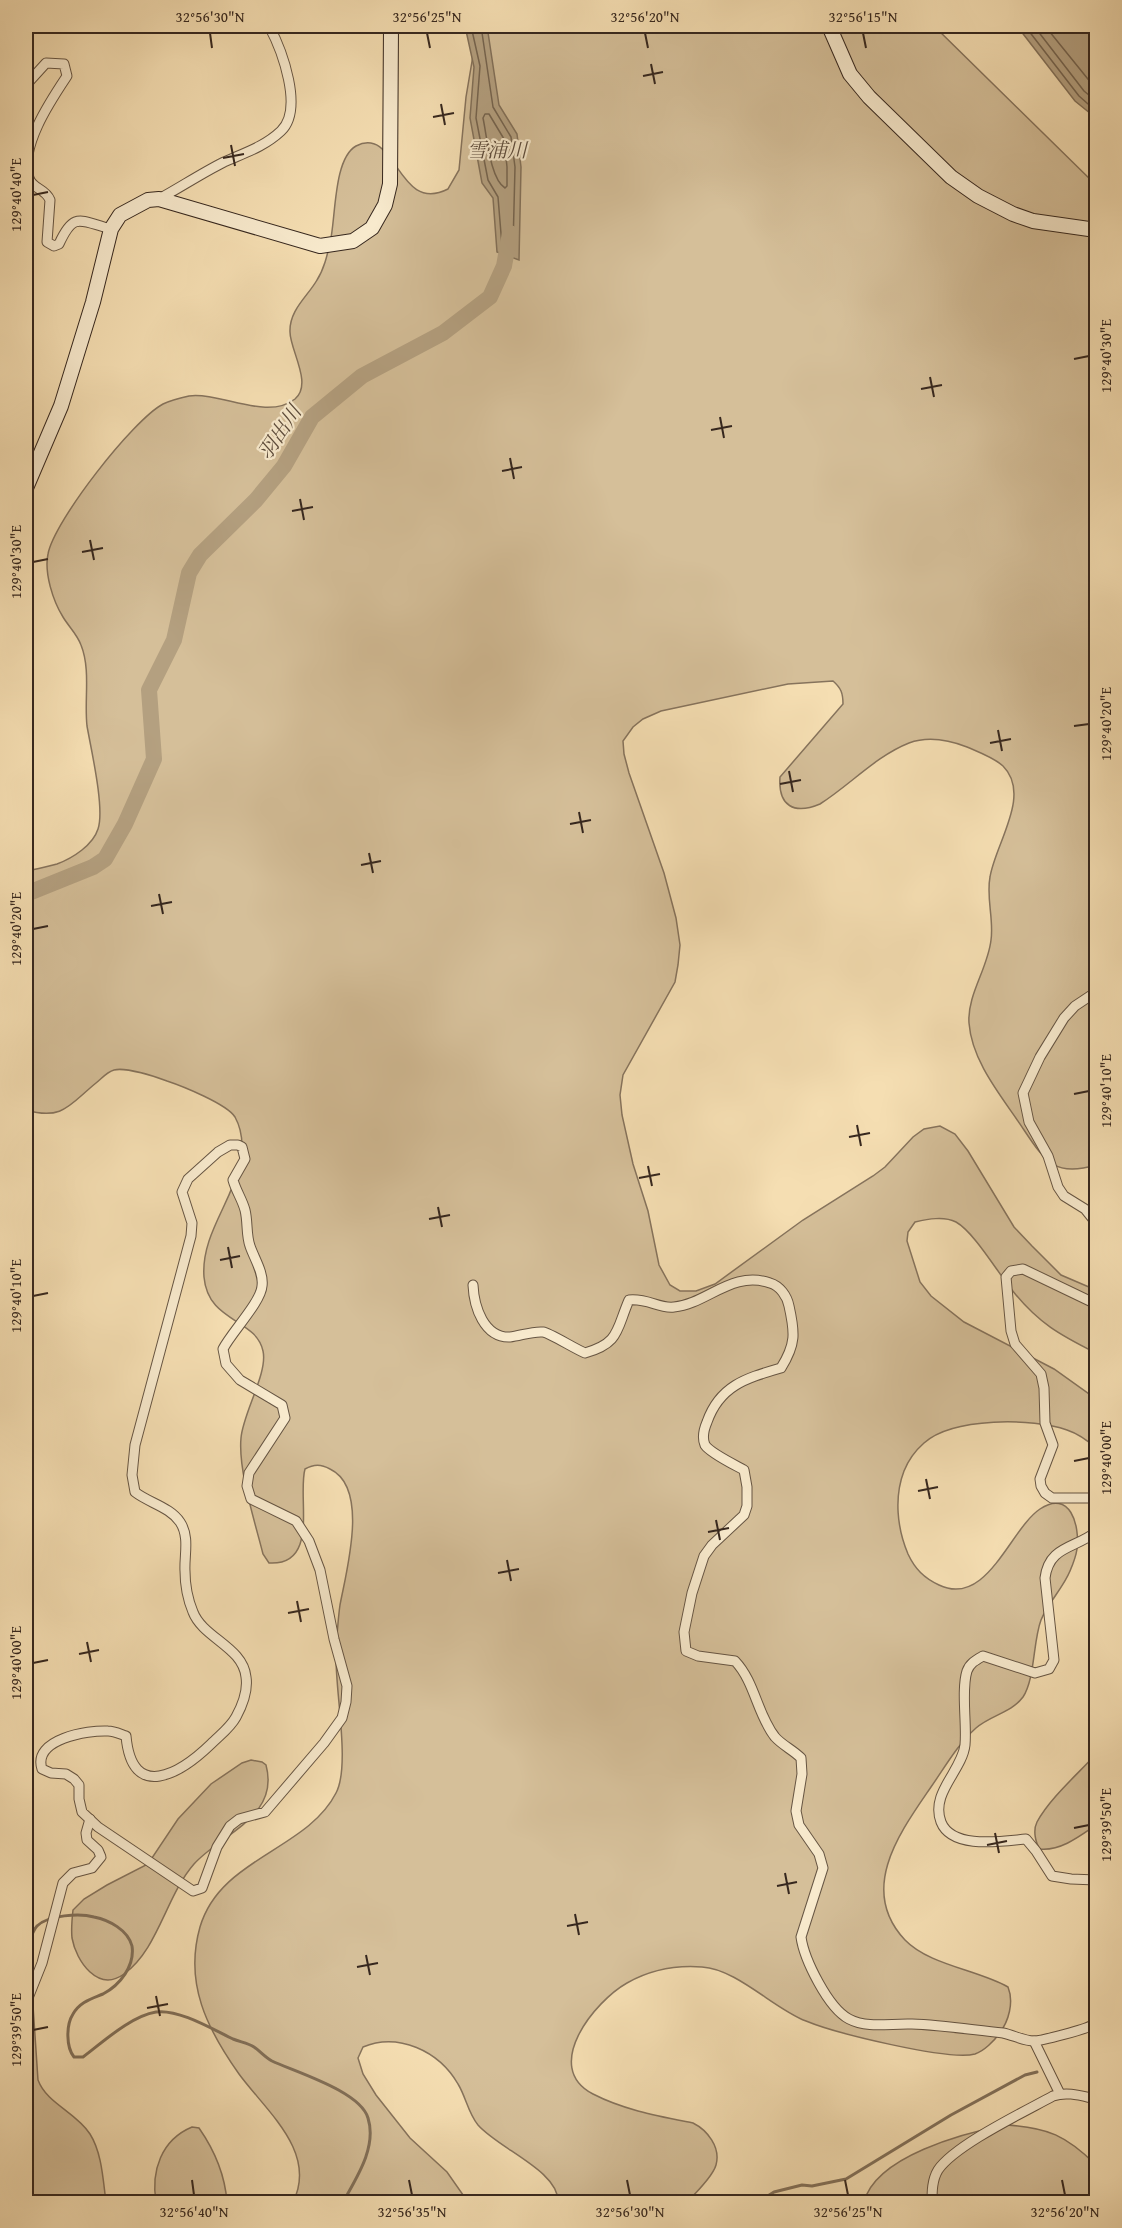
<svg xmlns="http://www.w3.org/2000/svg" width="1122" height="2228" font-family="'Gentium Book Plus','Noto Serif JP',serif">
  <rect width="100%" height="100%" fill="#f5deb2"/>
  <filter id="stains"><feTurbulence type="fractalNoise" baseFrequency=".00333" numOctaves="4"/><feColorMatrix values="0 0 0 0 .2 0 0 0 0 .09 0 0 0 0 .02 0 0 0 .5 -.17"/></filter>
  <radialGradient id="worn" r=".72"><stop offset=".6" stop-color="#630" stop-opacity="0"/><stop offset="1" stop-color="#630" stop-opacity=".3"/></radialGradient>
  <g fill="#d5bf99" stroke="#86735c" stroke-width="1.5">
    <path d="M 478,26 L 934,26 L 1096,185 L 1096,1165 C 1056,1177 1046,1163 1024,1130 C 1003,1098 972,1063 969,1023 C 967,995 988,968 991,940 C 994,919 986,898 990,877 C 995,844 1032,795 1003,766 C 993,757 978,752 967,747 C 949,740 928,736 909,743 C 876,756 850,785 820,804 C 794,815 778,806 780,777 L 843,704 C 843,693 841,688 833,681 L 788,684 L 661,711 L 643,719 L 633,727 L 623,741 L 624,754 L 629,773 L 664,873 L 676,918 L 680,945 L 678,965 L 675,982 L 623,1075 L 620,1095 L 622,1115 L 633,1164 L 648,1211 L 659,1265 L 670,1285 L 680,1291 L 696,1291 L 715,1284 L 803,1220 L 873,1176 L 885,1167 L 913,1137 L 924,1129 L 940,1126 L 955,1134 L 968,1151 L 1014,1227 L 1032,1246 L 1061,1275 L 1096,1290 L 1096,1353 C 1060,1335 1038,1323 1012,1290 C 998,1273 974,1232 956,1222 C 944,1216 928,1219 915,1222 L 908,1232 L 907,1241 L 920,1282 L 931,1296 L 964,1322 L 1054,1369 L 1096,1399 L 1096,1448 C 1087,1440 1079,1434 1067,1430 C 1033,1418 953,1417 924,1443 C 916,1450 908,1461 904,1471 C 894,1497 897,1528 908,1554 C 915,1569 924,1578 939,1585 C 987,1608 1010,1529 1040,1509 C 1070,1489 1080,1525 1077,1549 C 1076,1556 1073,1564 1070,1571 C 1063,1588 1048,1603 1041,1620 C 1033,1641 1035,1679 1023,1697 C 1011,1713 991,1715 976,1728 C 958,1744 945,1767 931,1787 C 901,1831 857,1889 905,1940 C 929,1965 978,1970 1008,1987 C 1014,2002 1009,2021 999,2034 C 994,2041 984,2051 975,2054 C 948,2061 835,2033 806,2021 C 774,2009 737,1969 702,1967 C 676,1965 650,1970 627,1983 C 595,2001 541,2067 593,2094 C 624,2110 658,2116 693,2123 C 707,2130 721,2147 716,2165 C 713,2176 695,2194 687,2202 L 558,2202 C 559,2171 499,2149 478,2125 C 468,2113 466,2097 458,2084 C 439,2051 398,2032 363,2047 L 358,2058 L 363,2074 L 376,2095 L 410,2138 L 447,2172 L 468,2202 L 293,2202 C 318,2152 266,2111 239,2074 C 207,2029 184,1983 200,1927 C 220,1858 307,1850 336,1793 C 351,1765 334,1686 336,1650 C 337,1635 338,1619 340,1605 C 346,1572 370,1488 330,1469 C 321,1464 314,1464 305,1469 C 297,1497 320,1566 269,1563 L 263,1554 C 255,1522 238,1470 241,1438 C 243,1413 268,1373 263,1351 C 256,1318 208,1323 204,1277 C 202,1252 213,1229 223,1208 C 236,1181 251,1146 235,1117 C 227,1104 182,1086 167,1081 C 156,1077 126,1067 114,1070 C 107,1072 102,1078 96,1083 C 70,1104 63,1121 26,1110 L 26,871 C 36,869 47,867 57,864 C 73,858 93,845 98,829 C 105,809 91,749 87,726 C 84,700 91,670 81,645 C 77,634 69,627 63,617 C 53,601 44,573 48,554 C 54,521 133,420 163,404 C 171,400 180,398 189,396 C 221,392 267,421 295,399 C 313,384 290,350 290,332 C 289,310 308,296 317,280 C 324,269 327,256 330,243 C 336,219 333,159 356,146 C 397,125 397,215 448,189 L 459,170 L 466,97 Z"/>
    <path d="M 1096,1754 L 1096,1825 C 1080,1836 1061,1851 1040,1849 C 1035,1842 1033,1830 1037,1822 C 1050,1798 1078,1774 1096,1754 Z"/>
    <path d="M 251,1760 L 262,1762 L 266,1765 C 280,1817 222,1833 194,1864 C 166,1896 158,1950 124,1974 C 98,1993 76,1961 72,1938 C 71,1928 72,1919 73,1910 L 84,1899 L 107,1885 L 148,1864 L 178,1819 L 211,1784 L 242,1763 Z"/>
    <path d="M 26,1973 L 28,1976 L 32,1991 L 38,2080 C 47,2104 76,2112 90,2134 C 102,2153 103,2180 106,2202 L 26,2202 Z"/>
    <path d="M 1006,2125 C 1047,2127 1067,2136 1096,2165 L 1096,2202 L 864,2202 C 876,2156 964,2133 1006,2125 Z"/>
    <path d="M 192,2127 L 199,2128 C 215,2151 225,2175 227,2202 L 156,2202 C 151,2171 161,2140 192,2127 Z"/>
  </g>
  <g fill="#b4a080" stroke="#827059" stroke-width="1.5">
    <polygon points="465,26 487,26 499,105 517,134 521,167 519,260 497,252 493,198 482,183 470,118 474,67"/>
    <polygon points="1017,26 1096,26 1096,118 1075,101"/>
  </g>
  <g fill="none" stroke-linecap="round" stroke-linejoin="round">
    <g stroke="#75644f" stroke-width="1.5">
      <polyline points="471,26 480,66 476,118 488,180 498,197 502,246 511,250 513,247 515,167 511,137 493,107 481,26"/>
      <polyline points="1025,26 1079,96 1096,111"/>
      <polyline points="1034,26 1084,91 1096,101"/>
      <polyline points="1045,26 1096,89"/>
      <path d="M 485,114 L 489,114 L 504,139 L 507,167 L 507,186 L 505,188 C 490,179 487,136 483,118 Z"/>
    </g>
    <g stroke="#827059" stroke-width="3">
      <path d="M 26,1951 C 29,1944 32,1931 37,1926 C 48,1915 80,1913 94,1917 C 109,1920 128,1930 132,1946 C 135,1966 120,1985 103,1994 C 91,1999 80,2002 73,2014 C 66,2025 66,2047 74,2057 L 83,2057 C 103,2042 131,2016 156,2012 C 179,2009 212,2029 233,2039 C 240,2042 248,2043 254,2047 C 260,2051 265,2057 272,2061 C 295,2072 360,2091 368,2118 C 377,2147 357,2177 343,2202"/>
      <polyline points="758,2202 774,2192 802,2185 812,2186 846,2179 951,2115 1025,2075 1037,2072"/>
    </g>
    <polyline stroke="#b4a080" stroke-width="16" points="26,894 93,867 105,859 125,824 154,759 149,690 174,640 189,573 200,555 256,500 284,466 312,417 362,376 443,333 490,297 504,266 510,233"/>
    <defs>
      <g id="street">
        <path d="M 26,85 L 46,63 L 64,64 L 67,76 C 51,100 19,147 29,178 C 32,189 45,188 50,200 L 47,242 L 54,246 L 59,244 C 74,211 80,221 111,229"/>
        <path d="M 159,199 C 181,187 202,173 224,162 C 244,153 264,147 281,131 C 304,109 282,50 269,26"/>
        <polyline points="1096,992 1075,1006 1064,1018 1040,1057 1023,1093 1029,1122 1048,1156 1058,1187 1064,1196 1085,1209 1093,1219 1096,1234"/>
        <path d="M 230,1145 L 238,1145 L 242,1147 L 245,1159 L 233,1180 C 236,1191 242,1199 245,1210 C 248,1222 246,1235 250,1246 C 254,1258 264,1273 262,1286 C 261,1302 231,1333 223,1349 L 226,1364 L 240,1380 L 282,1405 L 285,1418 L 249,1473 L 247,1486 L 251,1499 L 296,1521 L 309,1541 L 320,1570 L 334,1639 L 347,1686 L 346,1702 L 342,1718 L 324,1743 L 265,1812 L 239,1819 L 230,1826 L 217,1847 L 202,1888 L 193,1891 L 98,1827 L 82,1812 L 79,1799 L 79,1785 L 74,1779 L 66,1774 L 51,1773 L 42,1769 C 32,1739 88,1730 108,1731 C 114,1731 120,1734 126,1736 C 132,1803 181,1773 211,1744 C 220,1735 230,1728 236,1717 C 242,1706 248,1690 246,1677 C 243,1647 203,1638 193,1612 C 188,1600 185,1584 185,1571 C 184,1556 190,1537 180,1522 C 170,1507 149,1503 135,1492 L 132,1475 L 135,1445 L 191,1236 L 192,1223 L 182,1192 L 188,1179 L 218,1152 Z"/>
        <path d="M 473,1285 C 474,1307 484,1338 510,1337 C 520,1336 532,1331 543,1332 C 550,1333 575,1349 585,1353 C 620,1343 616,1330 629,1300 C 648,1298 659,1309 674,1307 C 707,1304 732,1270 770,1283 C 780,1286 787,1296 789,1306 C 795,1333 796,1344 781,1368 C 747,1378 720,1385 707,1422 C 704,1429 702,1438 705,1445 C 710,1453 735,1465 744,1470 L 747,1487 L 747,1506 L 744,1515 L 712,1545 L 704,1556 L 692,1593 L 684,1632 L 686,1651 L 698,1656 L 735,1661 C 755,1682 757,1714 775,1737 C 782,1745 793,1750 801,1758 L 802,1774 L 796,1811 L 799,1825 L 819,1854 L 823,1868 L 801,1937 C 804,1959 828,2008 849,2019 C 868,2029 891,2023 912,2024 C 942,2025 973,2030 1003,2033 C 1013,2035 1024,2041 1034,2041 C 1041,2041 1087,2029 1092,2025 C 1093,2024 1096,2018 1096,2017"/>
        <polyline points="1096,1304 1023,1269 1011,1271 1006,1277 1011,1331 1015,1344 1041,1374 1044,1388 1045,1423 1053,1445 1040,1479 1041,1486 1045,1493 1052,1498 1096,1498"/>
        <path d="M 1096,1532 C 1074,1549 1049,1546 1045,1578 L 1054,1660 L 1049,1669 L 1035,1673 L 983,1656 C 976,1660 970,1663 967,1671 C 961,1690 967,1724 965,1745 C 962,1771 930,1793 941,1822 C 952,1850 1003,1841 1026,1839 L 1036,1851 L 1052,1876 L 1071,1879 L 1096,1880"/>
        <polyline points="26,2003 42,1963 63,1883 73,1873 92,1868 101,1857 98,1850 87,1840 86,1833 90,1819"/>
        <polyline points="1034,2041 1060,2094"/>
        <path d="M 932,2202 C 932,2192 932,2180 938,2170 C 955,2145 1024,2112 1053,2096 C 1067,2091 1082,2096 1096,2099"/>
      </g>
      <g id="secondary">
        <polyline points="829,26 850,74 869,97 951,177 978,196 1013,214 1033,221 1096,230"/>
        <polyline points="26,488 61,406 93,302 111,229 120,215 148,200 159,199 320,246 353,241 372,228 385,205 390,184 391,26"/>
      </g>
    </defs>
    <use href="#street" stroke="#665543" stroke-width="11"/>
    <use href="#secondary" stroke="#36271e" stroke-width="16"/>
    <use href="#street" stroke="#f8eacd" stroke-width="9"/>
    <use href="#secondary" stroke="#f8eacd" stroke-width="14"/>
  </g>
  <path fill="none" stroke="#36271e" stroke-width="2" d="M 210,33 L 212,48M 427,33 L 430,48M 645,33 L 648,48M 863,33 L 866,48M 651,64 L 655,84M 643,76 L 663,72M 441,104 L 445,125M 433,117 L 454,113M 231,145 L 235,166M 223,158 L 244,154M 33,195 L 48,192M 1074,359 L 1089,356M 930,377 L 934,397M 921,389 L 942,385M 720,417 L 724,438M 711,430 L 732,426M 510,458 L 514,479M 502,471 L 522,467M 300,499 L 304,520M 292,511 L 313,507M 90,540 L 94,560M 82,552 L 103,548M 33,562 L 48,559M 1074,726 L 1089,724M 998,730 L 1002,751M 990,743 L 1011,739M 789,771 L 793,792M 780,784 L 801,780M 579,812 L 583,833M 570,824 L 591,820M 369,853 L 373,873M 361,865 L 381,861M 159,894 L 163,914M 151,906 L 172,902M 33,929 L 48,926M 1074,1094 L 1089,1091M 857,1125 L 861,1146M 849,1137 L 870,1133M 648,1166 L 652,1186M 639,1178 L 660,1174M 438,1207 L 442,1227M 429,1219 L 450,1215M 228,1247 L 232,1268M 220,1260 L 240,1256M 33,1296 L 48,1293M 1074,1461 L 1089,1458M 926,1479 L 930,1499M 918,1491 L 938,1487M 716,1520 L 720,1540M 708,1532 L 729,1528M 507,1560 L 511,1581M 498,1573 L 519,1569M 297,1601 L 301,1622M 288,1613 L 309,1609M 87,1642 L 91,1662M 79,1654 L 99,1650M 33,1663 L 48,1660M 1074,1828 L 1089,1825M 995,1833 L 999,1853M 987,1845 L 1007,1841M 785,1873 L 789,1894M 777,1886 L 797,1882M 575,1914 L 579,1935M 567,1926 L 588,1922M 366,1955 L 370,1975M 357,1967 L 378,1963M 156,1996 L 160,2016M 147,2008 L 168,2004M 33,2030 L 48,2027M 192,2180 L 194,2195M 409,2180 L 412,2195M 627,2180 L 630,2195M 845,2180 L 848,2195M 1062,2180 L 1065,2195"/>
  <g text-anchor="middle" dominant-baseline="central" stroke-width="4.5" stroke-linejoin="round" paint-order="stroke">
    <g font-size="20" font-style="italic" fill="#5c4b3b" stroke="#f8eacd">
      <text x="497" y="149">雪浦川</text>
      <text transform="translate(279 432) rotate(-56)">羽出川</text>
    </g>
  </g>
  <rect width="1122" height="2228" fill="none" stroke="#f5deb2" stroke-width="66"/>
  <rect x="33" y="33" width="1056" height="2162" fill="none" stroke="#36271e" stroke-width="2"/>
  <g font-size="15" text-anchor="middle" fill="#36271e">
    <text x="210" y="22">32°56'30"N</text>
    <text x="427" y="22">32°56'25"N</text>
    <text x="645" y="22">32°56'20"N</text>
    <text x="863" y="22">32°56'15"N</text>
    <text transform="translate(16 195) rotate(-90)" y="5">129°40'40"E</text>
    <text transform="translate(1106 356) rotate(-90)" y="5">129°40'30"E</text>
    <text transform="translate(16 562) rotate(-90)" y="5">129°40'30"E</text>
    <text transform="translate(1106 724) rotate(-90)" y="5">129°40'20"E</text>
    <text transform="translate(16 929) rotate(-90)" y="5">129°40'20"E</text>
    <text transform="translate(1106 1091) rotate(-90)" y="5">129°40'10"E</text>
    <text transform="translate(16 1296) rotate(-90)" y="5">129°40'10"E</text>
    <text transform="translate(1106 1458) rotate(-90)" y="5">129°40'00"E</text>
    <text transform="translate(16 1663) rotate(-90)" y="5">129°40'00"E</text>
    <text transform="translate(1106 1825) rotate(-90)" y="5">129°39'50"E</text>
    <text transform="translate(16 2030) rotate(-90)" y="5">129°39'50"E</text>
    <text x="194" y="2217">32°56'40"N</text>
    <text x="412" y="2217">32°56'35"N</text>
    <text x="630" y="2217">32°56'30"N</text>
    <text x="848" y="2217">32°56'25"N</text>
    <text x="1065" y="2217">32°56'20"N</text>
  </g>
  <rect width="100%" height="100%" filter="url(#stains)"/>
  <rect width="100%" height="100%" fill="url(#worn)"/>
</svg>
